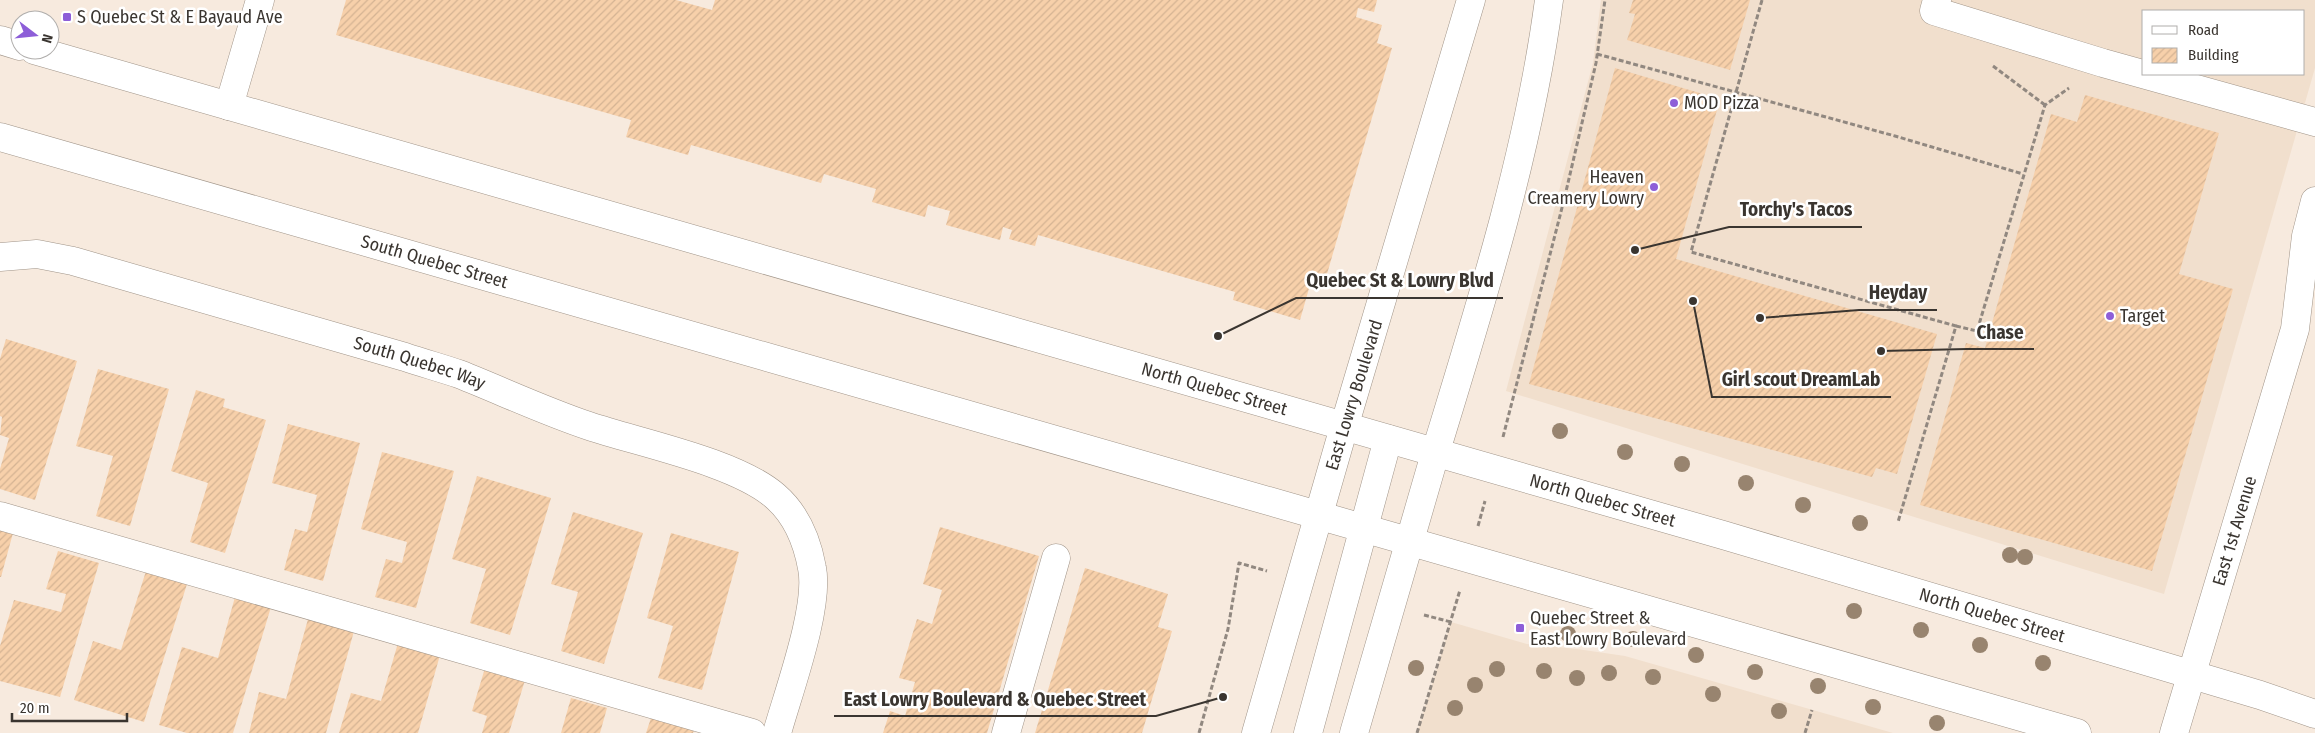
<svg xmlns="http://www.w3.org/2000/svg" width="2315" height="733" font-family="'Fira Sans Condensed',sans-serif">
  <defs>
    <pattern id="building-hatch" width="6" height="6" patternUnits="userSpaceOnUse" patternTransform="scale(1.25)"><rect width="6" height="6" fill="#f7d0aa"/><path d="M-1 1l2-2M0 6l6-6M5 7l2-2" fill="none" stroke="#d4b393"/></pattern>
  </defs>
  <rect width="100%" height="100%" fill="#f7eade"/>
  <g fill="#f1dfcd" fill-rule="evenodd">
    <path d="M 1601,0 L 2315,0 L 2315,68 L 2164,594 L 1506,391 L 1593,63 ZM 2144,11 L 2304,11 L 2304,74 L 2144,74 Z"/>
    <polygon points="1451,622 1527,644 1577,649 1625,656 1893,733 1417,733"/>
  </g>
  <g fill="url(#building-hatch)">
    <polygon points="346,0 676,0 712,10 715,0 1377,0 1374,12 1358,8 1356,17 1382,25 1377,43 1392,48 1323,288 1310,285 1300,320 1233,300 1235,292 1038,235 1035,246 1009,239 1012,230 1003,227 1000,240 946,225 950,211 928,205 925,217 872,202 876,189 824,174 821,183 691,145 688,155 626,137 631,120 336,35"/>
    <polygon points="1633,0 1750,0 1730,70 1627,40 1635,14 1629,13"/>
    <polygon points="1615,68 1720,99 1676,259 1937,334 1897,474 1876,468 1872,477 1529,384"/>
    <polygon points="2085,95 2219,133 2179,274 2233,289 2152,571 1920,505 1966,343 1985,348 2051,114 2077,122"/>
    <polygon points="6,339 77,361 35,500 0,489 0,469 9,438 0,435 2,417 0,416 0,359"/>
    <polygon points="98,369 169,389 130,526 96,516 113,456 76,446"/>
    <polygon points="196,390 225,399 223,407 266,420 225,553 190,542 208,483 171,471"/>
    <polygon points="288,424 360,443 323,581 284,570 295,529 307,532 317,495 272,483"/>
    <polygon points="382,452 454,471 416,608 375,597 386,559 402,563 407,542 361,529"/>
    <polygon points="477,476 551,498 510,635 470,623 486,569 452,559"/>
    <polygon points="573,512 643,533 604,664 561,651 578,592 551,584"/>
    <polygon points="940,527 1039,556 987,733 883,733 890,711 905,716 915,682 899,678 917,619 932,624 942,590 923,584"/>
    <polygon points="0,529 13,533 1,577 0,577"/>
    <polygon points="671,533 739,552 702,690 658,678 673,626 647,618"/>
    <polygon points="58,551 99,563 60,697 0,681 0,646 14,600 61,612 66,594 46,589"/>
    <polygon points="1085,568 1168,594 1158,627 1172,631 1142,733 1035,733"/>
    <polygon points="146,571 187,584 144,722 74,700 93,641 121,650"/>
    <polygon points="235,597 271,607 233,733 187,733 159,725 182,647 218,658"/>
    <polygon points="308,619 354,631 326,733 249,733 259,692 286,699"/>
    <polygon points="398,643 440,655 418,733 339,733 351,693 381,701"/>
    <polygon points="485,668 525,680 509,733 482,733 487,716 472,711"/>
    <polygon points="571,698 607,708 600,733 561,733"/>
    <polygon points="652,715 695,728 693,733 646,733"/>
  </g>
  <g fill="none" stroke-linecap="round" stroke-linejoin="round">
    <defs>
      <g id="minor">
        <polyline points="1937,0 1934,11 2103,63 2315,122"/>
        <polyline points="229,106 260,0"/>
        <path id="s1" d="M 0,257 L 37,254 L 73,261 L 405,357 C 423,363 441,368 459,374 C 502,391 544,411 589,426 C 640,443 736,462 775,496 C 797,515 807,540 812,568 C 820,607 788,693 777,733"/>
        <polyline points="1344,427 1471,0"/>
        <path d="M 1435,454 C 1480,307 1529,152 1549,0"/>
        <polyline points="0,516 752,733"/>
        <polyline points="1006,733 1056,558"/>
        <path id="s2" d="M 2174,733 L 2295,329 L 2306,236 L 2315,201"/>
      </g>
      <g id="major">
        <polyline points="0,40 20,46"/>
        <path id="s3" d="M 34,50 L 1723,535 L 2260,695 L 2315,714"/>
        <path id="s4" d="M 0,137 L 2077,733"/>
        <polyline points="1256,733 1344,427"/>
        <polyline points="1308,733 1388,439"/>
        <polyline points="1354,733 1435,454"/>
      </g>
    </defs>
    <use href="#minor" stroke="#a09488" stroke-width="29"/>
    <use href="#major" stroke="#a09488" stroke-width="29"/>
    <g stroke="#918880" stroke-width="3" stroke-dasharray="5 2.5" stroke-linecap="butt">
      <polyline points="1762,0 1691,252 1956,326 1898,522"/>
      <polyline points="1597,54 1895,136 2023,174"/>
      <polyline points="1993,66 2045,105"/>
      <polyline points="1956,326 1977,331 2045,105 2069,88"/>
      <polyline points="1503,437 1564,200 1596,63 1605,0"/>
      <polyline points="1478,526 1485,501"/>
      <polyline points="1424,615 1451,622"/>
      <polyline points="1199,733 1228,629 1239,563 1267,571"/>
      <polyline points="1417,733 1460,590"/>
      <polyline points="1805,733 1812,710"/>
    </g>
    <use href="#minor" stroke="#fff" stroke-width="28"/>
    <use href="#major" stroke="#fff" stroke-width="28"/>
  </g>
  <g fill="#98846f">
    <circle cx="1560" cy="431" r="8"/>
    <circle cx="1625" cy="452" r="8"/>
    <circle cx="1682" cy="464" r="8"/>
    <circle cx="1746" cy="483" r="8"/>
    <circle cx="1803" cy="505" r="8"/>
    <circle cx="1860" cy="523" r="8"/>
    <circle cx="2010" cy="555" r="8"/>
    <circle cx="2025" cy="557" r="8"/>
    <circle cx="1854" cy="611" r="8"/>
    <circle cx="1921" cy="630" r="8"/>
    <circle cx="1568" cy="634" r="8"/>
    <circle cx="1633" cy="639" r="8"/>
    <circle cx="1980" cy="645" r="8"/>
    <circle cx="1696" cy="655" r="8"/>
    <circle cx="2043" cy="663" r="8"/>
    <circle cx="1416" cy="668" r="8"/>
    <circle cx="1497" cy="669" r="8"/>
    <circle cx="1544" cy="671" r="8"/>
    <circle cx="1755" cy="672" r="8"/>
    <circle cx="1609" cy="673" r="8"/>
    <circle cx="1653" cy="677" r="8"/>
    <circle cx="1577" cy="678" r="8"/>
    <circle cx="1475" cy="685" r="8"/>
    <circle cx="1818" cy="686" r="8"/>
    <circle cx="1713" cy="694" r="8"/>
    <circle cx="1873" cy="707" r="8"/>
    <circle cx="1455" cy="708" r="8"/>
    <circle cx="1779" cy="711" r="8"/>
    <circle cx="1937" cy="723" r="8"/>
  </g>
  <g fill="#8d5ed8" stroke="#fff" stroke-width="2">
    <rect x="62" y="12" width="10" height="10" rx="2.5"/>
    <circle cx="1674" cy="103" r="5"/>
    <circle cx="1654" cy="187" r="5"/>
    <circle cx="2110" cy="316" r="5"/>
    <rect x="1515" y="623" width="10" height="10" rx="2.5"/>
  </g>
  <g text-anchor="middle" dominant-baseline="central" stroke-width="5" stroke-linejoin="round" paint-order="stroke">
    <g font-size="18" fill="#3a3530" stroke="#fff" text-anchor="start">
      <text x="77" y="17">S Quebec St &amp; E Bayaud Ave</text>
      <text x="1684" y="103">MOD Pizza</text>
      <text x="1644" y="177" text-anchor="end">Heaven<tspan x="1644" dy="21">Creamery Lowry</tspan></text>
      <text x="2120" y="316">Target</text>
      <text x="1530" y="618">Quebec Street &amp;<tspan x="1530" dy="21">East Lowry Boulevard</tspan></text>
    </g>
    <g font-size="18" fill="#3a3530" stroke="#fff">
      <text stroke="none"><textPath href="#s4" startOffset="452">South Quebec Street</textPath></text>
      <text stroke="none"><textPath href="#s1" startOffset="435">South Quebec Way</textPath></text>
      <text stroke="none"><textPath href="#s3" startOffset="1228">North Quebec Street</textPath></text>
      <text transform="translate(1354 395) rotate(-73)">East Lowry Boulevard</text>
      <text stroke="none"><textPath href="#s3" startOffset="1632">North Quebec Street</textPath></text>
      <text stroke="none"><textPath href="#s2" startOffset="211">East 1st Avenue</textPath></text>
      <text stroke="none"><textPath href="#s3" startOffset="2038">North Quebec Street</textPath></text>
    </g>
  </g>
  <path fill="none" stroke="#3a3530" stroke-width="2" d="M1635 250L1729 227H1862M1218 336L1296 298H1503M1760 318L1859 310H1937M1881 351L1967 349H2034M1693 301L1712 397H1891M1223 697L1156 716H834"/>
  <g fill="#3a3530" stroke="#fff" stroke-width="2">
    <circle cx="1635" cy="250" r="5"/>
    <circle cx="1218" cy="336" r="5"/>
    <circle cx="1760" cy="318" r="5"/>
    <circle cx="1881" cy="351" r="5"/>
    <circle cx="1693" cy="301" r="5"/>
    <circle cx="1223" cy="697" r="5"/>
  </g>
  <g font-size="19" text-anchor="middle" font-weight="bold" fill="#3a3530" stroke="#fff" stroke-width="5" stroke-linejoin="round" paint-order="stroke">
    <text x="1796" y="216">Torchy's Tacos</text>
    <text x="1400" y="287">Quebec St &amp; Lowry Blvd</text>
    <text x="1898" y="299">Heyday</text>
    <text x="2000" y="339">Chase</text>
    <text x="1801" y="386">Girl scout DreamLab</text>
    <text x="995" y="706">East Lowry Boulevard &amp; Quebec Street</text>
  </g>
  <rect x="2142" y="10" width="162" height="65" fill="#ffffff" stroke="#b0aeac"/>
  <rect x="2152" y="26" width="25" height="8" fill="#ffffff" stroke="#b0aeac"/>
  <text x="2188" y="35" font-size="15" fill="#3a3530">Road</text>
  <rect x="2152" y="48" width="25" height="15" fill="url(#building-hatch)" stroke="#b0aeac"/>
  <text x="2188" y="60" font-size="15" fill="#3a3530">Building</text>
  <g transform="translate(35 35) rotate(106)"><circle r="24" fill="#ffffff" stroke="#b0aeac"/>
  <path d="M0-4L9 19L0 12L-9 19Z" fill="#8d5ed8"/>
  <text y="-8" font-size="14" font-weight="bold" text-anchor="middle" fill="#3a3530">N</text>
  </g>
  <path d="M12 713v8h115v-8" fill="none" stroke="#3a3530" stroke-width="2.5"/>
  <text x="20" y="713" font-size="15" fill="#3a3530" stroke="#ffffff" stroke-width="4" paint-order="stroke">20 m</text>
</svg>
